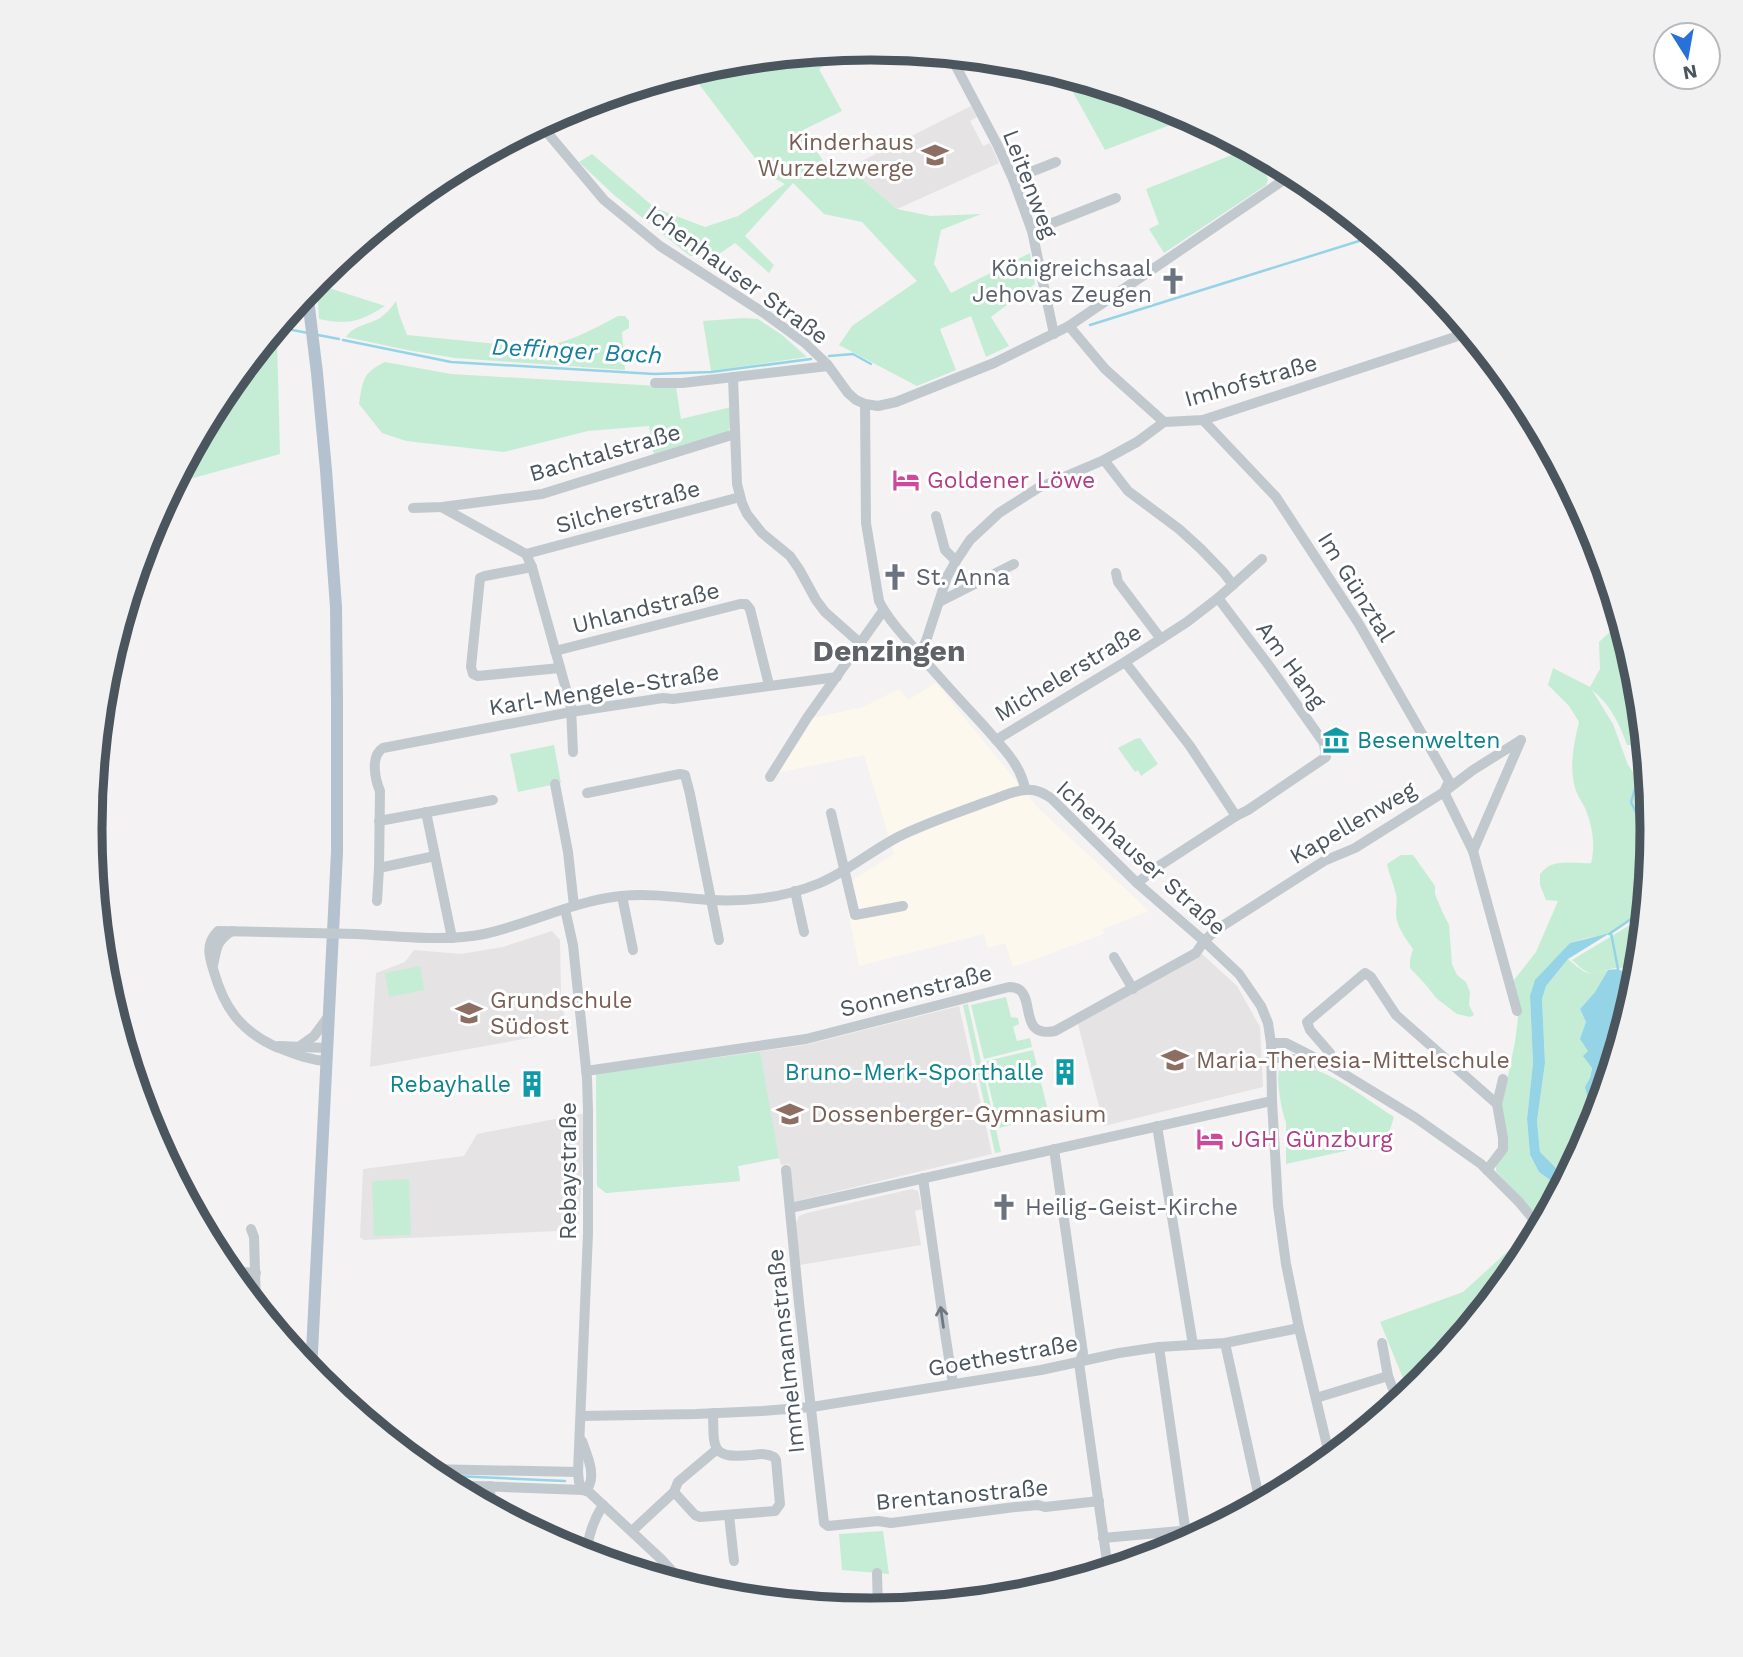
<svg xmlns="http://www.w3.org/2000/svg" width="1743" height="1657" font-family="'Work Sans',sans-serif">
  <rect width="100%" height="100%" fill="#f4f2f2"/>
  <polygon fill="#fcf8ee" points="936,683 1038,808 1149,911 1103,929 1104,934 1013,967 1005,943 988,948 984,934 859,966 843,886 894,854 864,755 777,773 812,718 863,707 899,689 908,700"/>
  <g fill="#e5e3e3">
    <polygon points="971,106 977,117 970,121 983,146 990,143 999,163 897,209 856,174 852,166"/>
    <polygon points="552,931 560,940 561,994 567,1031 370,1067 376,973 405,962 414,950 461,954 503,947"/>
    <polygon points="1202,954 1237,986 1260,1027 1263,1087 1104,1126 1078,1024"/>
    <polygon points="959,1006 992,1154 793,1202 789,1164 781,1165 779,1158 738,1166 740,1181 606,1193 597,1186 596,1074 805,1045"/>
    <polygon points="586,1113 578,1230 364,1240 360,1237 363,1169 464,1156 477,1134"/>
    <polygon points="912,1189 918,1191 922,1209 915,1211 921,1245 800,1265 796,1224 799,1216 807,1213"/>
  </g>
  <g fill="#c5edd5">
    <polygon points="825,52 831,62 819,69 842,111 803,130 827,167 852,166 856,174 897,209 931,216 981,214 941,230 934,264 951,293 1030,253 1035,284 991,317 1009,346 986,357 971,316 940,329 956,370 917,386 839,345 852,326 917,281 862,222 824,214 793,183 745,236 774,265 769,273 735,243 716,256 690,256 614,195 579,162 592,154 655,208 705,227 738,216 785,184 774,178 758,162 689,71 719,62"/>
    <polygon points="1063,74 1171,107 1191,117 1105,150"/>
    <polygon points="1247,149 1258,154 1268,180 1266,185 1164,253 1149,229 1159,224 1146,189"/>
    <path d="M 322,274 L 326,287 L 385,306 C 360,322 348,325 319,319 L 317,287 L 314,282 Z"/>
    <path d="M 396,301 L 399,314 L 407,335 L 527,347 C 562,347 588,332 618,316 L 625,316 L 629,321 L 629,328 L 622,332 L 625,370 L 455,358 L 407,350 L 346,337 C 354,325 368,325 380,318 C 387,313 392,307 396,301 Z"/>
    <polygon points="744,318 758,319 782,335 807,357 711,371 703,321"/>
    <polygon points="269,338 277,340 280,454 175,483 222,394"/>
    <path d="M 385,362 L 451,374 L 676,387 L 681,419 L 731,407 L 730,427 L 728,432 L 654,456 L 649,426 L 588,431 L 504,452 L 406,441 L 382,433 L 359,404 C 363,381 362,373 385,362 Z"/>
    <path d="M 1623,627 L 1638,676 L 1645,746 L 1627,745 C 1620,724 1609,703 1592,690 L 1613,724 L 1628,765 L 1642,785 L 1638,796 L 1642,814 L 1651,843 L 1645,908 L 1638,916 L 1611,934 L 1587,938 L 1570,943 L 1530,996 L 1533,1063 L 1527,1119 L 1530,1156 L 1539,1172 L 1561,1188 L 1548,1212 L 1532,1210 L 1496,1171 L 1496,1166 L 1507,1151 L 1501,1109 L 1515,1042 L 1518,1018 L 1517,1007 L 1510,985 L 1536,952 L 1558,901 L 1546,900 L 1540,885 L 1540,874 C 1543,871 1545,868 1549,866 C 1561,860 1577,864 1591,863 C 1596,845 1592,825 1585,808 C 1582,802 1577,795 1575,788 C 1569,766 1574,743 1579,722 L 1569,706 L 1548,685 L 1553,668 L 1590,687 L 1600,669 L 1599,642 L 1614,628 Z"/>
    <polygon points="1140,738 1158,764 1141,776 1138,770 1135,772 1118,748 1135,739"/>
    <polygon points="554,745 561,783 518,792 510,754"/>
    <path d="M 1401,855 L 1413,855 L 1435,886 L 1435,894 L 1442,911 L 1449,925 L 1452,964 L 1457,975 L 1466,982 L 1470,992 L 1469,1005 L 1474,1015 L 1470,1017 L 1457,1014 L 1436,998 L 1426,985 L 1410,968 L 1410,959 L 1413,949 C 1406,939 1396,926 1396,914 C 1396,905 1398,899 1395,891 C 1393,882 1389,874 1387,864 Z"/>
    <path d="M 1644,915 L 1638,981 L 1635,989 C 1628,953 1610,974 1591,973 C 1583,972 1577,964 1572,960 L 1640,919 Z"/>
    <path d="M 1568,959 C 1586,974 1585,976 1608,970 L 1595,992 L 1580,1009 L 1586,1022 L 1592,1067 L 1590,1078 L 1596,1113 L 1593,1117 L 1596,1120 L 1583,1146 L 1575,1144 L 1582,1148 L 1566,1178 L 1540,1152 L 1537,1121 L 1545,1063 L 1542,999 L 1546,986 Z"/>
    <polygon points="420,966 424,990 389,997 385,973"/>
    <polygon points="1006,997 1011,1017 1018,1018 1019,1024 1013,1027 1017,1041 1030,1038 1032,1047 984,1059 971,1005"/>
    <polygon points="968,1004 1001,1152 995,1153 963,1005"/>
    <polygon points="1033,1050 1049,1115 999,1128 983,1062"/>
    <polygon points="760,1052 779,1158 738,1166 740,1181 606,1193 597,1186 596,1074"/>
    <path d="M 1287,1064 C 1326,1065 1362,1097 1394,1117 L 1386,1142 L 1286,1164 L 1286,1122 C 1282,1114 1276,1079 1279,1071 C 1281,1065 1282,1066 1287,1064 Z"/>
    <polygon points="409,1179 411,1235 374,1236 372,1181"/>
    <polygon points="1530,1231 1534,1239 1521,1263 1424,1381 1409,1393 1380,1322 1463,1292"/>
    <polygon points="883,1531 889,1574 842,1570 839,1534"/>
  </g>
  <g fill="#95d4e7">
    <polygon points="1610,933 1568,959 1546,986 1542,999 1545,1063 1537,1121 1540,1152 1566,1178 1561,1188 1539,1172 1530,1155 1527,1119 1533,1063 1530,996 1535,980 1570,943"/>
    <path d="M 1618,969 C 1628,973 1632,981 1634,992 L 1596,1120 L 1592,1117 L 1596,1113 L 1590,1107 L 1585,1087 L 1590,1078 L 1592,1068 L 1583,1056 L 1588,1051 L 1580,1039 L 1586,1022 L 1580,1009 L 1595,992 L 1608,970 Z"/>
  </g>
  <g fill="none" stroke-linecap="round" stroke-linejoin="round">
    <g stroke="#95d4e7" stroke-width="2.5">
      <polyline points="1090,325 1375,236"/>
      <polyline points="277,327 308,333"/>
      <polyline points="318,335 339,339"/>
      <polyline points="343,340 451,362 654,374 711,372 811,359"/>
      <polyline points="829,356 853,354 871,364"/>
      <polyline points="1636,751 1632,728 1635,683 1638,677"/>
      <polyline points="1638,779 1631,802 1651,845"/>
      <polyline points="1611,933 1618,969"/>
      <polyline points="1609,934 1637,915 1645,906"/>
      <polyline points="434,1475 565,1481"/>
    </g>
    <g stroke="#c1c9cf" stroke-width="10">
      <polyline points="950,55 997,144 1013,179 1032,231 1054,334"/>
      <polyline points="540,124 604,200 660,246 764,313 805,343 827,364 848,393 856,400 865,404 878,406 896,402 994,363 1069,326 1294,173"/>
      <polyline points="1013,179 1056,162"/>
      <polyline points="1032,231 1116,198"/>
      <polyline points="1069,326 1105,369 1164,422"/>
      <polyline points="733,377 737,484 742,503 747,514 762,533 790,556 799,569 816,600 825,612 860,643"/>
      <polyline points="655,383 682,383 828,366"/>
      <path d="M 865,404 L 866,523 L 879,601 C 886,616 897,628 908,641 C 932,670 958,698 984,726 C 1000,745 1021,764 1025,789"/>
      <polyline points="1203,420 1276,497 1359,624 1449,781 1444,792 1473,851 1517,1011"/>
      <polyline points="1104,460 1128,491 1179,529 1201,549 1224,573 1233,585"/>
      <polyline points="413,508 442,507 542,494 735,434"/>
      <polyline points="443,508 526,554 532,567 571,707 573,752"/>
      <polyline points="936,516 945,550 956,561"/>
      <polyline points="526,554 740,497"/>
      <polyline points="532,567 485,576 480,578 471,667 473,674 478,676 560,668"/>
      <polyline points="1116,573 1118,582 1161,639"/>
      <polyline points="939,602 1014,564"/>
      <polyline points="555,651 740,604 746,604 750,609 769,685"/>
      <polyline points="919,655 926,641 947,577 956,561 970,540 999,513 1038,488 1104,460 1137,442 1164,422 1203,420 1470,332"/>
      <polyline points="1125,662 1190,746 1236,816"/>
      <polyline points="996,740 1125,662 1187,622 1218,598 1262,559"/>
      <polyline points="770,777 807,718 883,611"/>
      <polyline points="555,784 568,852 574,906"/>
      <polyline points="587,793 680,774 685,775 690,794 719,940"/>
      <polyline points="426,812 452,938"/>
      <polyline points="831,813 855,915 903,906"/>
      <polyline points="379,821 493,800"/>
      <polyline points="1473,851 1521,740"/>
      <polyline points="379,868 435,856"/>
      <polyline points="1137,883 1159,866 1236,816 1248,810 1326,757 1324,743 1270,667 1218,598"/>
      <polyline points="795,891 804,932"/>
      <polyline points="622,896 633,950"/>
      <path d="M 377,901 L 379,868 L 380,791 C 375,779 370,756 383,748 L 571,712 L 663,698 L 673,699 L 837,677"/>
      <polyline points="565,909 573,945 587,1078 588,1111 588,1233 578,1472 579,1482 583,1490"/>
      <path d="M 310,933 L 218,931 C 205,944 209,956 214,972 C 224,1007 240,1030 274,1046 C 292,1053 307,1060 327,1061"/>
      <path d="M 357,934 C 395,936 446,942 484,934 C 530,924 573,901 621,896 C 651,893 681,898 711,900 C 747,902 786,897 820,883 C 848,871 871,851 898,837 C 926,823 957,813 986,802 C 999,798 1013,790 1026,790 C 1036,789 1043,793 1051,798 L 1137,883 L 1204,941 L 1239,974 L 1261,1006 L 1268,1023 L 1271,1043 L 1272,1101 L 1278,1205 L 1286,1264 L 1299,1328 L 1330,1458"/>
      <polyline points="1114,957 1133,989"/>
      <path d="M 213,965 C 217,948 216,941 232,931"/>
      <polyline points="1271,1043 1286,1043 1331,1066 1416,1118 1481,1164 1519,1202 1534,1220 1539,1228"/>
      <polyline points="279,1046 327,1048"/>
      <polyline points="300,1046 314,1036 328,1017"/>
      <polyline points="1271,1058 1286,1058 1320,1064"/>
      <polyline points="1331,1066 1330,1053 1310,1030 1307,1022 1365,973 1371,977 1396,1015 1497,1104 1503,1138 1503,1149 1487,1170"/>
      <path d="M 586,1071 L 806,1039 L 1009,987 C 1013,987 1017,988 1020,990 C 1034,1002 1020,1038 1055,1031 L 1196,953 L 1204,941 L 1216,930 L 1324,861 L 1355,848 L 1444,792 L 1473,770 L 1521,740"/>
      <polyline points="1497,1104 1503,1079"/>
      <polyline points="1157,1126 1193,1345"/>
      <polyline points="1054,1149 1083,1353 1079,1363 1108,1569"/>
      <polyline points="786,1170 799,1303 824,1523 828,1526 878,1521 891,1523 1015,1507 1038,1505 1045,1507 1099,1501"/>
      <polyline points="923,1178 945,1333 953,1384"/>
      <polyline points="790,1208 1272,1101"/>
      <polyline points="251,1229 254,1237 256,1304"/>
      <polyline points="229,1271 256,1273"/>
      <polyline points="1225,1343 1260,1502"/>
      <polyline points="1382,1343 1388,1376 1398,1402"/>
      <polyline points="1159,1347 1187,1541"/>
      <polyline points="1316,1398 1388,1376"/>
      <polyline points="581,1416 696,1414 762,1411 812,1407 1041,1370 1119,1353 1159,1347 1225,1343 1299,1328"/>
      <path d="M 582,1441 C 587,1455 597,1476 587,1489 L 583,1490"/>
      <polyline points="426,1469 578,1472"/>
      <polyline points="450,1485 583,1490 589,1492 661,1559 684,1584"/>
      <polyline points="490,1486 491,1507"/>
      <path d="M 674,1492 L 695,1515 L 700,1517 L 775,1511 L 780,1504 L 776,1460 L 774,1457 C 767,1453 760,1454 752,1455 C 710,1459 714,1449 713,1413"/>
      <polyline points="729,1515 734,1561"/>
      <polyline points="632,1531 674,1492 678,1482 716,1450"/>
      <polyline points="1103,1538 1213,1528"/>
      <path d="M 587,1555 C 587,1538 594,1519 603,1505"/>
      <polyline points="877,1573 878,1609"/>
      <polyline points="878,1605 926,1604"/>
    </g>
    <polyline stroke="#b4c1ce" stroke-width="12" points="307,291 317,373 326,470 336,607 337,700 337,852 311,1372"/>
    <polyline stroke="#c1c9cf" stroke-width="10" points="310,933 357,934"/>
  </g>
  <defs><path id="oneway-shaft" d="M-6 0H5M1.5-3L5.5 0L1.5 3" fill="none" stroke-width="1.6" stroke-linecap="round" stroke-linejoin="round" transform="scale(1.75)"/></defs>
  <use stroke="#6e7880" href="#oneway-shaft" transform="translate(942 1317) rotate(-98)"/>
  <defs>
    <symbol id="school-bare" viewBox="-9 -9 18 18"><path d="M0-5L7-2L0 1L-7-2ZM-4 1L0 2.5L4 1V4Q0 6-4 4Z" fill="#8d6e63" stroke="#fff" stroke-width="2.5" paint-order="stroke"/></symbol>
    <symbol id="church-bare" viewBox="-9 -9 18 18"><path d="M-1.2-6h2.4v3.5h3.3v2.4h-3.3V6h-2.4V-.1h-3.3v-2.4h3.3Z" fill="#6b7280" stroke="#fff" stroke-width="2.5" paint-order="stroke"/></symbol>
    <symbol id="hotel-bare" viewBox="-9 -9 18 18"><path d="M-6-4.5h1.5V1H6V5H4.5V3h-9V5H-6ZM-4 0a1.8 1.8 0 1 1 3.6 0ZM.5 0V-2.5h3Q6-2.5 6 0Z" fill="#d1479c" stroke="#fff" stroke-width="2.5" paint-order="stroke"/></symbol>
    <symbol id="museum-bare" viewBox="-9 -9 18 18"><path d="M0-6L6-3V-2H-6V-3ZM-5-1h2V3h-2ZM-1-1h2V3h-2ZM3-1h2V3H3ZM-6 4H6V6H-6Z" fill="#0f9aa8" stroke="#fff" stroke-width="2.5" paint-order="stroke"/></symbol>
    <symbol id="building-bare" viewBox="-9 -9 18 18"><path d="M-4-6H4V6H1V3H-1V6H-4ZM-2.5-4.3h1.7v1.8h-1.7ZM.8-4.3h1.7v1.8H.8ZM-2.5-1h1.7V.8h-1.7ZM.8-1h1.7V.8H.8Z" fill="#0f9aa8" stroke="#fff" stroke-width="2.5" paint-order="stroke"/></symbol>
  </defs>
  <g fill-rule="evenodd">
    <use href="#school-bare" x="916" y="136" width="38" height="38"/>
    <use href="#church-bare" x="1154" y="262" width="38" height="38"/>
    <use href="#hotel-bare" x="887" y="461" width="38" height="38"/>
    <use href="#church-bare" x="876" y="558" width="38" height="38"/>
    <use href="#museum-bare" x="1317" y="721" width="38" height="38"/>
    <use href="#school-bare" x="450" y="994" width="38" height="38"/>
    <use href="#school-bare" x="1156" y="1041" width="38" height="38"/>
    <use href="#building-bare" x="1046" y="1053" width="38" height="38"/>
    <use href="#building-bare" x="513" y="1065" width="38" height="38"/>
    <use href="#school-bare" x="771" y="1095" width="38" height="38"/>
    <use href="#hotel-bare" x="1191" y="1120" width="38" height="38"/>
    <use href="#church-bare" x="985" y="1188" width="38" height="38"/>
  </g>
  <g text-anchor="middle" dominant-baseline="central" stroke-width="6" stroke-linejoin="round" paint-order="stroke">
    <g font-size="23" fill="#785e54" stroke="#fff" text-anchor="start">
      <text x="914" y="142" text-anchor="end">Kinderhaus<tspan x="914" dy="26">Wurzelzwerge</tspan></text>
      <text x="490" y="1000">Grundschule<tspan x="490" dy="26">Südost</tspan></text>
      <text x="1196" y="1060">Maria-Theresia-Mittelschule</text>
      <text x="811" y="1114">Dossenberger-Gymnasium</text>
    </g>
    <g font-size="23" fill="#4b555e" stroke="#fff">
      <text transform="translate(1030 184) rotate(69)">Leitenweg</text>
      <text transform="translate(737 275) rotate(36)">Ichenhauser Straße</text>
      <text transform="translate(1251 381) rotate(-16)">Imhofstraße</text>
      <text transform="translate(605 453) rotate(-16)">Bachtalstraße</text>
      <text transform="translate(628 507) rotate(-15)">Silcherstraße</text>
      <text transform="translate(1356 587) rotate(58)">Im Günztal</text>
      <text transform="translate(646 608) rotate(-14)">Uhlandstraße</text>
      <text transform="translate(1291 665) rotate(54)">Am Hang</text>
      <text transform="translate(1068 673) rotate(-31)">Michelerstraße</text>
      <text transform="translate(604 690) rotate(-9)">Karl-Mengele-Straße</text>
      <text transform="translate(1353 823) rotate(-30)">Kapellenweg</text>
      <text transform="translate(1141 858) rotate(42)">Ichenhauser Straße</text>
      <text transform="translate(916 991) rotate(-14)">Sonnenstraße</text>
      <text transform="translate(568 1171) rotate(-90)">Rebaystraße</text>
      <text transform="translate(786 1351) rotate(-96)">Immelmannstraße</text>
      <text transform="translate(1003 1356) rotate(-10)">Goethestraße</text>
      <text transform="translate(962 1495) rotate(-5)">Brentanostraße</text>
    </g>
    <g font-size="23" fill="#5b616d" stroke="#fff" text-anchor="start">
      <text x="1152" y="268" text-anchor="end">Königreichsaal<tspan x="1152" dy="26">Jehovas Zeugen</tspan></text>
      <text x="916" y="577">St. Anna</text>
      <text x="1025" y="1207">Heilig-Geist-Kirche</text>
    </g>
    <g font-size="23" fill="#b23c85" stroke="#fff" text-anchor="start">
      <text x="927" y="480">Goldener Löwe</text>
      <text x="1231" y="1139">JGH Günzburg</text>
    </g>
    <g font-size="23" fill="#0d838f" stroke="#fff" text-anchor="end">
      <text x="1357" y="740" text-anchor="start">Besenwelten</text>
      <text x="1044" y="1072">Bruno-Merk-Sporthalle</text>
      <text x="511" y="1084">Rebayhalle</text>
    </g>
    <g font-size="24" font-style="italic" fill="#167f9f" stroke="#fff">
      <text transform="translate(577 351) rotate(3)">Deffinger Bach</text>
    </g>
    <g font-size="30" font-weight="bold" fill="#5f6266" stroke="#fff">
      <text x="889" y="650">Denzingen</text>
    </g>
  </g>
  <path d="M0 0H1743V1657H0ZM102 829a769 769 0 1 1 1538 0a769 769 0 1 1-1538 0Z" fill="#f1f1f2" fill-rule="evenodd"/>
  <path fill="none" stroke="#4b555e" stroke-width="9" d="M102 829a769 769 0 1 1 1538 0a769 769 0 1 1-1538 0Z"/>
  <g transform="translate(1687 56) rotate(169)"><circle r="33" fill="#ffffff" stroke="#b7bbbf" stroke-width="2"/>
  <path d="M0-5L12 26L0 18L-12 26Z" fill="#2671da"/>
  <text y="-10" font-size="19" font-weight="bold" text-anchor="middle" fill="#4b555e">N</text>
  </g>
</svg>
